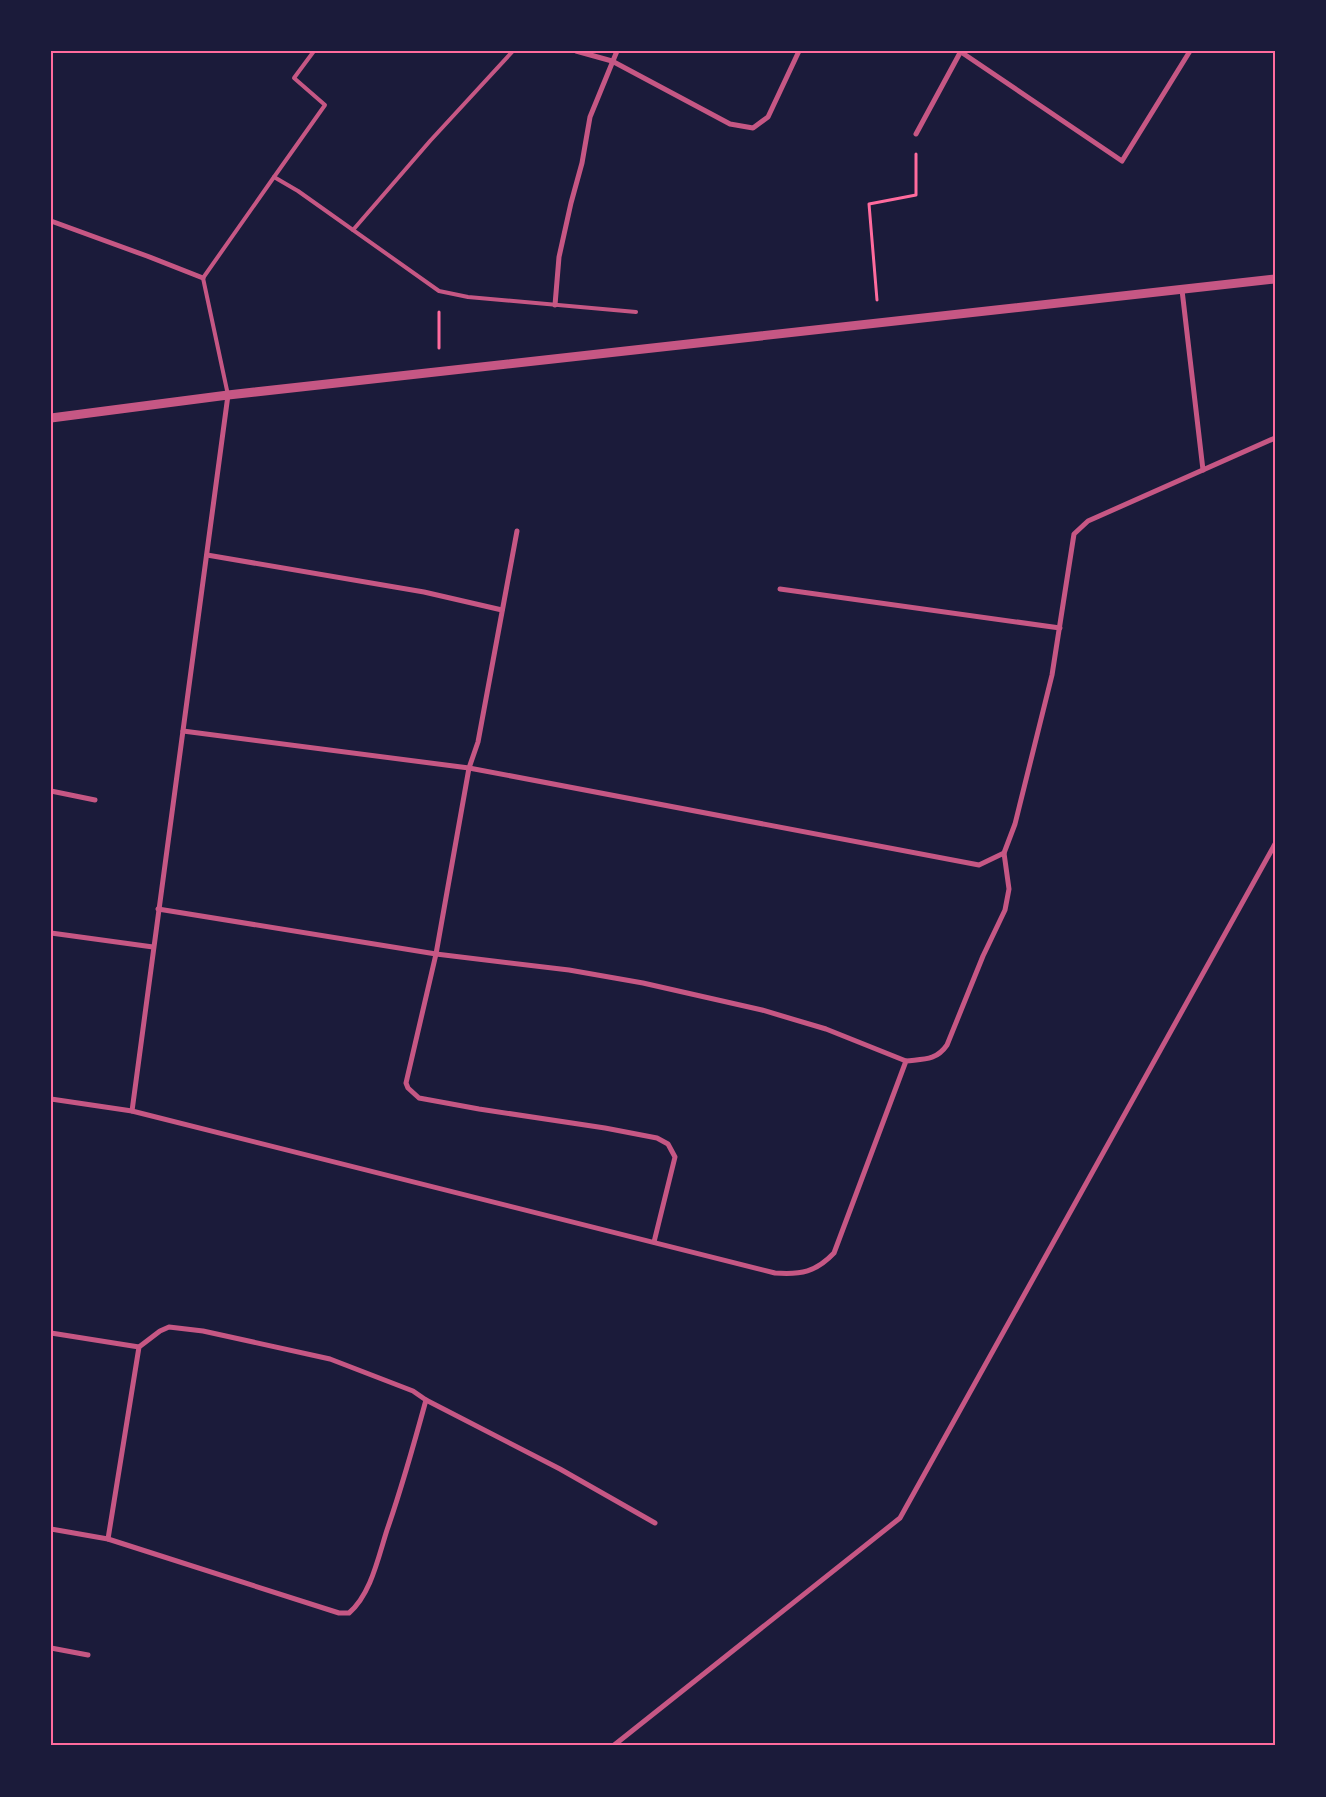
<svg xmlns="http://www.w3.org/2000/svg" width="1326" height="1797" font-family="Lato,sans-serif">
  <rect width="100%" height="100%" fill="#1b1b3a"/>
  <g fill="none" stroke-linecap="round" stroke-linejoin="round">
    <g stroke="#ff6b9d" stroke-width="3">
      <polyline points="877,300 869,204 916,195 916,154"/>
      <polyline points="439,348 439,312"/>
    </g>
    <g stroke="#c65784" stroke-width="4">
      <polyline points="274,177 325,105 294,78 314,51"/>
      <polyline points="353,230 430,141 513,51"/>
      <polyline points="228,395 203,278 274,177 298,191 439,291 468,297 636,312"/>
    </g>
    <g stroke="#c65784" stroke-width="5">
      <polyline points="576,51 612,61 730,124 753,128 768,117 799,51"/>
      <polyline points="961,52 1122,161 1190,51"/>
      <polyline points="916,134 961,51"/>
      <polyline points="51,221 147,256 203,278"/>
      <polyline points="1182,290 1203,470"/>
      <polyline points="555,305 559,257 571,203 582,163 590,117 617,51"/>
      <polyline points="517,531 478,742 469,768 436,954 406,1083 408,1088 419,1098 479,1109 605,1128 657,1138 668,1144 675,1157 654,1242"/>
      <polyline points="207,555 424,592 502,610"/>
      <polyline points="780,589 1060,628"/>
      <polyline points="183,731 469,768 979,865 1004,853 1015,824 1052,675 1074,534 1088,521 1275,438"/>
      <polyline points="51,791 95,800"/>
      <polyline points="158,909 436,954 569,970 643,983 762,1010 826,1029 906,1061"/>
      <polyline points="51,933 153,947"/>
      <path d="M 51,1099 L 132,1111 L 775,1273 C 801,1275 816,1272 834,1253 L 906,1061 C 923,1059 936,1061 947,1045 L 983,956 L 1005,910 L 1009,889 L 1004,853"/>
      <polyline points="132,1111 228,395"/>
      <polyline points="51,1333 139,1347"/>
      <path d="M 51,1529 L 108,1539 L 339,1613 L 349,1613 C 371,1594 378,1558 387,1530 C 402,1487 414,1444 426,1400"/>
      <polyline points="108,1539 139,1347 160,1331 169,1327 203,1331 330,1359 413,1391 426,1400 560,1469 655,1523"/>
      <polyline points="51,1648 88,1655"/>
      <polyline points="613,1746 900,1518 1275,844"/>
    </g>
    <polyline stroke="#c65784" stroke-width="9" points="51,418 228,395 1275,279"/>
  </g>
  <rect width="1326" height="1797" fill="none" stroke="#1b1b3a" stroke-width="105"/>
  <rect x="52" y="52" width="1222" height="1692" fill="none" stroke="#ff6b9d" stroke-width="2"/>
</svg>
